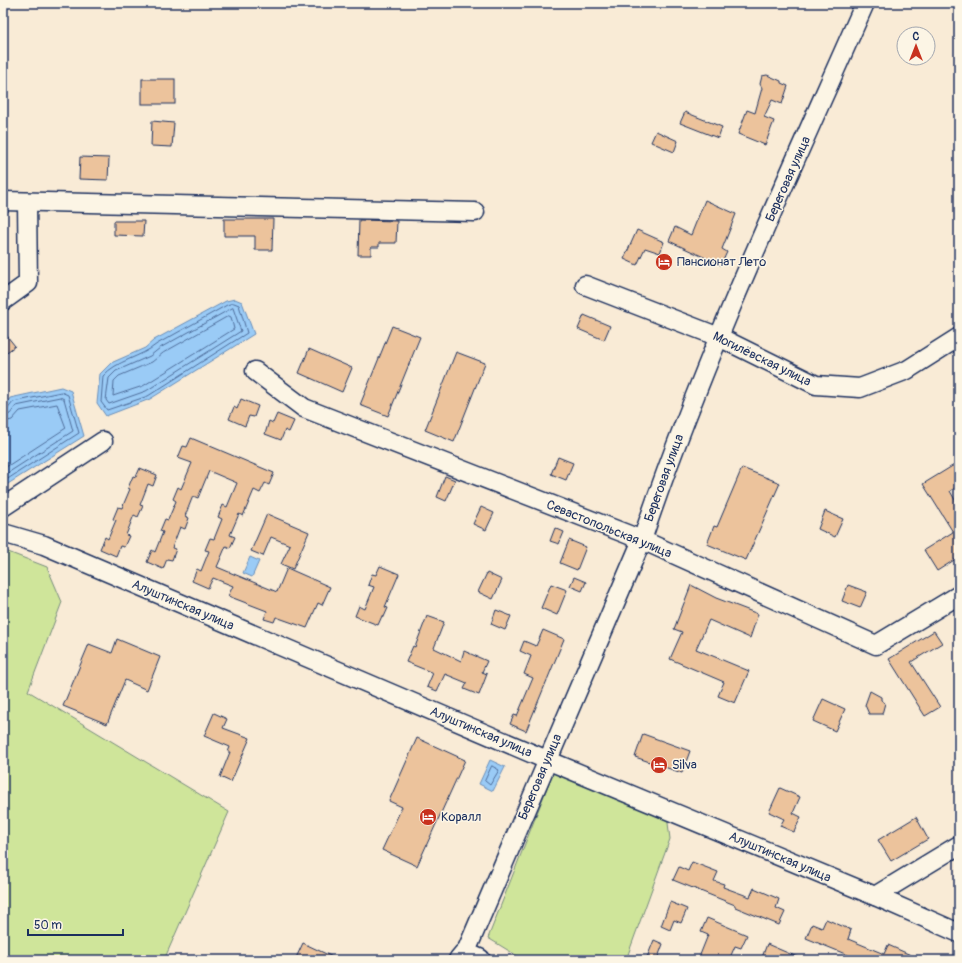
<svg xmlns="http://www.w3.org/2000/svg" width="962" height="963" font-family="Pangolin,sans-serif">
  <rect width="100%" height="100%" fill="#f9ebd6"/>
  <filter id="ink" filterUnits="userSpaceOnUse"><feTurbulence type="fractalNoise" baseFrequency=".025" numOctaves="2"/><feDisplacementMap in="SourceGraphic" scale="8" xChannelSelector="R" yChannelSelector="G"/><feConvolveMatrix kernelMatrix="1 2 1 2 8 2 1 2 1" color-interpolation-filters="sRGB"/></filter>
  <g filter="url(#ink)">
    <g fill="#cfe59a" stroke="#758a7c">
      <polygon points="3,550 47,567 62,602 28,691 229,812 164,960 3,960"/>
      <polygon points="554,770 667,815 670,839 626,960 524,960 488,938"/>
    </g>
    <g fill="#9acbf6" stroke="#678db9">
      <polygon points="235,299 242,302 254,334 150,399 106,416 97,403 100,374 111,363 145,348 154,340 226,301"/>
      <polygon points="61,387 71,391 84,436 3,487 3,410 10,398"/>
      <polygon points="250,557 259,561 252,577 243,573"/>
      <polygon points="490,760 505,767 493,791 479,784"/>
    </g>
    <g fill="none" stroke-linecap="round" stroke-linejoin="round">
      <g stroke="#4e6d9b" stroke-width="1">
        <path d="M 234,303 L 239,305 L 247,333 L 148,396 L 107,410 L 101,402 L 103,376 C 117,360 140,358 157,344 L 227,305 Z"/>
        <polygon points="233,308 241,331 146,391 109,404 106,400 109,378 116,371 150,356 160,348"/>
        <polygon points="229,316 231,317 234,329 143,386 113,396 114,381 119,376 152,362 163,353"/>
        <polyline points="3,411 7,410 13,402 61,392 68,395 79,433 3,482"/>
        <polyline points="3,416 10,414 16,406 60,397 64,399 73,431 3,476"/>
        <polyline points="3,422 12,420 20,411 57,404 66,428 3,469"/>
        <polygon points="492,766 499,770 490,785 485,781"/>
      </g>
    </g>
    <g fill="#ecc39c" stroke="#1b2f5e">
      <polygon points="767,75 781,81 781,83 788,86 782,104 772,100 764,117 774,121 765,145 738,134 747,110 755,113 762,88 760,84 762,76"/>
      <rect x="142" y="79" width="33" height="25"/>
      <polygon points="685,112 722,127 718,138 680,123"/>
      <polygon points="152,121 174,123 172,147 151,146"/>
      <polygon points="656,131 678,141 674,152 651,142"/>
      <polygon points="80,157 109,158 108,180 79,179"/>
      <polygon points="705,200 736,214 722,249 727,252 721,265 669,241 675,227 691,235"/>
      <polygon points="224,219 273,219 272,250 255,250 255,236 224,236"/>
      <polygon points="359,220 397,221 396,243 379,243 379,247 371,247 371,255 358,255"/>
      <polygon points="114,221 144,221 143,236 114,235"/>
      <polygon points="637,230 664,242 660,253 645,248 637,265 624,259"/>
      <polygon points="584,315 610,326 604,340 578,329"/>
      <polygon points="392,326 420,337 388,416 360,405"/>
      <polygon points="3,331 15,346 3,355"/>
      <polygon points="309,349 352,368 342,392 299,373"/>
      <polygon points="456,352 485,363 454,442 425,430"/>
      <polygon points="241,399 258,406 254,417 249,416 245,426 229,419 234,407 237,409"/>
      <polygon points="277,414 294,421 289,432 285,430 281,440 265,434 269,421 273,423"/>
      <polygon points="191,438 274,473 269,485 265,483 260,493 254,490 243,516 239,514 230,535 235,537 230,548 226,546 217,567 277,592 287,568 330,587 322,605 318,603 307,628 276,617 274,622 264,619 267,611 228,596 233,586 213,578 208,588 192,581 197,569 201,571 209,551 205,550 210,538 214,539 222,519 218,517 223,505 227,507 237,483 209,471 198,498 193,496 185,516 189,518 185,529 180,527 172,548 176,549 172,560 167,559 163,569 147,562 152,550 155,552 163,532 160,531 165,519 168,520 176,501 173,499 178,487 181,489 192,463 178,458 183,446 187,447"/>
      <polygon points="558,457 573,463 566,480 551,474"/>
      <polygon points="959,462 959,486 950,491 959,507 959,557 937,571 924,550 953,532 923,484"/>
      <polygon points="140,468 157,475 153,486 148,484 140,505 143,506 138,517 134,515 126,535 129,536 124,547 120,546 116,556 100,549 105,537 108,539 116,520 113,519 118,507 122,508 130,489 128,488 133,476 136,477"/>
      <polygon points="742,468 780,483 746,560 707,544 714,526 717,527"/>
      <polygon points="445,476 455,480 446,501 437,497"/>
      <polygon points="481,507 494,513 486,530 473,524"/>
      <polygon points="825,511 843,519 835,537 818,529"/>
      <polygon points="267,514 309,532 293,569 281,564 290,545 271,537 263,556 251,551"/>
      <polygon points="555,528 564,532 559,544 550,541"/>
      <polygon points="569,540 586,547 577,570 560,563"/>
      <polygon points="380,566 399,574 385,607 388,608 384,617 382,616 378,625 355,616 359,606 365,609 374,587 368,585 372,574 376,575"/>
      <polygon points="487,573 502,580 493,599 478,592"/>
      <polygon points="574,577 586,582 582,591 570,586"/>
      <polygon points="551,584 567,590 557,615 541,608"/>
      <polygon points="691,585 716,598 758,614 750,638 709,620 696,649 749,671 735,703 718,696 724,682 670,659 682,632 674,629"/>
      <polygon points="848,585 867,592 860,608 842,601"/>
      <polygon points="496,610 511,616 505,630 491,624"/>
      <polygon points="427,616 444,622 434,648 461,661 464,651 487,661 482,672 487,674 479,695 464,689 467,683 445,674 437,691 427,687 433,673 406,662 413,646 415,647"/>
      <polygon points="543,630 564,639 526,731 510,724 514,715 517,716 533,678 524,674 531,656 520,651 524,641 536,646"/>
      <polygon points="934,631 942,643 911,662 940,707 925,716 889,659"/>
      <polygon points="117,639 160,657 147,690 125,680 107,724 63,706 89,644 112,653"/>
      <polygon points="870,691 881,697 881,700 885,703 882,714 869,714 865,705"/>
      <polygon points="823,699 845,709 835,731 813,721"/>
      <polygon points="214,713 227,719 223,728 250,738 231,782 220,777 230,752 228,752 230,747 204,736"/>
      <polygon points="643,734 690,751 682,773 635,757"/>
      <polygon points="417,738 465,760 417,866 382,850 402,807 389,801"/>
      <polygon points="780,788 800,797 793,813 801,817 794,832 780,826 784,819 769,812"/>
      <polygon points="916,817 928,839 891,861 878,840"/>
      <polygon points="692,862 718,872 714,881 724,884 723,887 750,897 754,888 779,899 776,908 785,912 779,925 735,907 735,905 673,880 679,867 688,871"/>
      <polygon points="670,902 687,909 681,923 674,920 670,930 661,926"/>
      <polygon points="707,918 747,935 741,948 735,946 729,960 698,960 708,935 701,932"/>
      <polygon points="826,919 851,930 848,939 884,954 888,945 922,960 860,960 806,938 812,924 822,928"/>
      <polygon points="654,940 663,944 657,960 646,960"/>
      <polygon points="303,943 339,960 295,960"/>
      <polygon points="767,944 804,960 761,960"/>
    </g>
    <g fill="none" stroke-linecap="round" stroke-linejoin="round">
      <defs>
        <g id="minor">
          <polyline points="3,201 475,212"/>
          <polyline points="585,285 719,337 816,385 860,388 907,370 959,337"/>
          <polyline points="3,301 28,283 27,202"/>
          <polyline points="255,371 304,408 642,540 876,645 959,595"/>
          <polyline points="3,507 103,441"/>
          <polyline points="3,533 44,545 547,760 875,896 959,933"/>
          <polyline points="875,896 959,845"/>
          <path d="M 465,954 L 642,540 C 704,356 787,180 865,3"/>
        </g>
        <polyline id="major" points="460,960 465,954 479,960"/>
      </defs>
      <use href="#minor" stroke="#1b2f5e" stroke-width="21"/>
      <use href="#major" stroke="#1b2f5e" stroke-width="25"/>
      <use href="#minor" stroke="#fcf5e5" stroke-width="18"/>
      <use href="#major" stroke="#fcf5e5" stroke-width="22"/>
    </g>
  </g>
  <defs>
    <symbol id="hotel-disc" viewBox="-11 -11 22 22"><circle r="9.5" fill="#c8321e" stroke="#fcf5e5"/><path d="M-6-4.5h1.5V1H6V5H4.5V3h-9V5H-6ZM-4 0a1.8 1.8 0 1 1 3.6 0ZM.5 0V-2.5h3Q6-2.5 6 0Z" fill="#fff"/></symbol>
  </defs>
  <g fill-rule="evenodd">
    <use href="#hotel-disc" x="654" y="252" width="20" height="20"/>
    <use href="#hotel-disc" x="649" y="755" width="20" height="20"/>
    <use href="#hotel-disc" x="418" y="807" width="20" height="20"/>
  </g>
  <g text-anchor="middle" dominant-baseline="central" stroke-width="3" stroke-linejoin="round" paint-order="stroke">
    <g font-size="13" fill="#1b2f5e" stroke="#fcf5e5">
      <text transform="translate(788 179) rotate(-66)">Береговая улица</text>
      <text transform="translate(762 359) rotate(26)">Могилёвская улица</text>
      <text transform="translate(664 478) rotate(-70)">Береговая улица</text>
      <text transform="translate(609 529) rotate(22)">Севастопольская улица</text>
      <text transform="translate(183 605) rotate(23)">Алуштинская улица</text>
      <text transform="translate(481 732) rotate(23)">Алуштинская улица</text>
      <text transform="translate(540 777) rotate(-67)">Береговая улица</text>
      <text transform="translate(780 857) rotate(23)">Алуштинская улица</text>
    </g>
    <g font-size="13" fill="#1b2f5e" stroke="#fcf5e5" text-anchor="start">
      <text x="677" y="262">Пансионат Лето</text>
      <text x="672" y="765">Silva</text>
      <text x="441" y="817">Коралл</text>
    </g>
  </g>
  <rect width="962" height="963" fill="none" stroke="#fcf5e5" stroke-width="16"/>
  <rect x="8" y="8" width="946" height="947" fill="none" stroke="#1b2f5e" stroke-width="1.5" filter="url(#ink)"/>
  <g transform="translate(916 46)"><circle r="19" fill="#fcf5e5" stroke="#a2a6af"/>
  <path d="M0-3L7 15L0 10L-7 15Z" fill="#c8321e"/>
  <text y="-6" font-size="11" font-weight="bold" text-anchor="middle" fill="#1b2f5e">С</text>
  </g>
  <path d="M28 929v6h95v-6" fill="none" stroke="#1b2f5e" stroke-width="2"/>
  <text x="34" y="929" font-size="12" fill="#1b2f5e" stroke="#fcf5e5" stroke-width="3" paint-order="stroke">50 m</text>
</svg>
